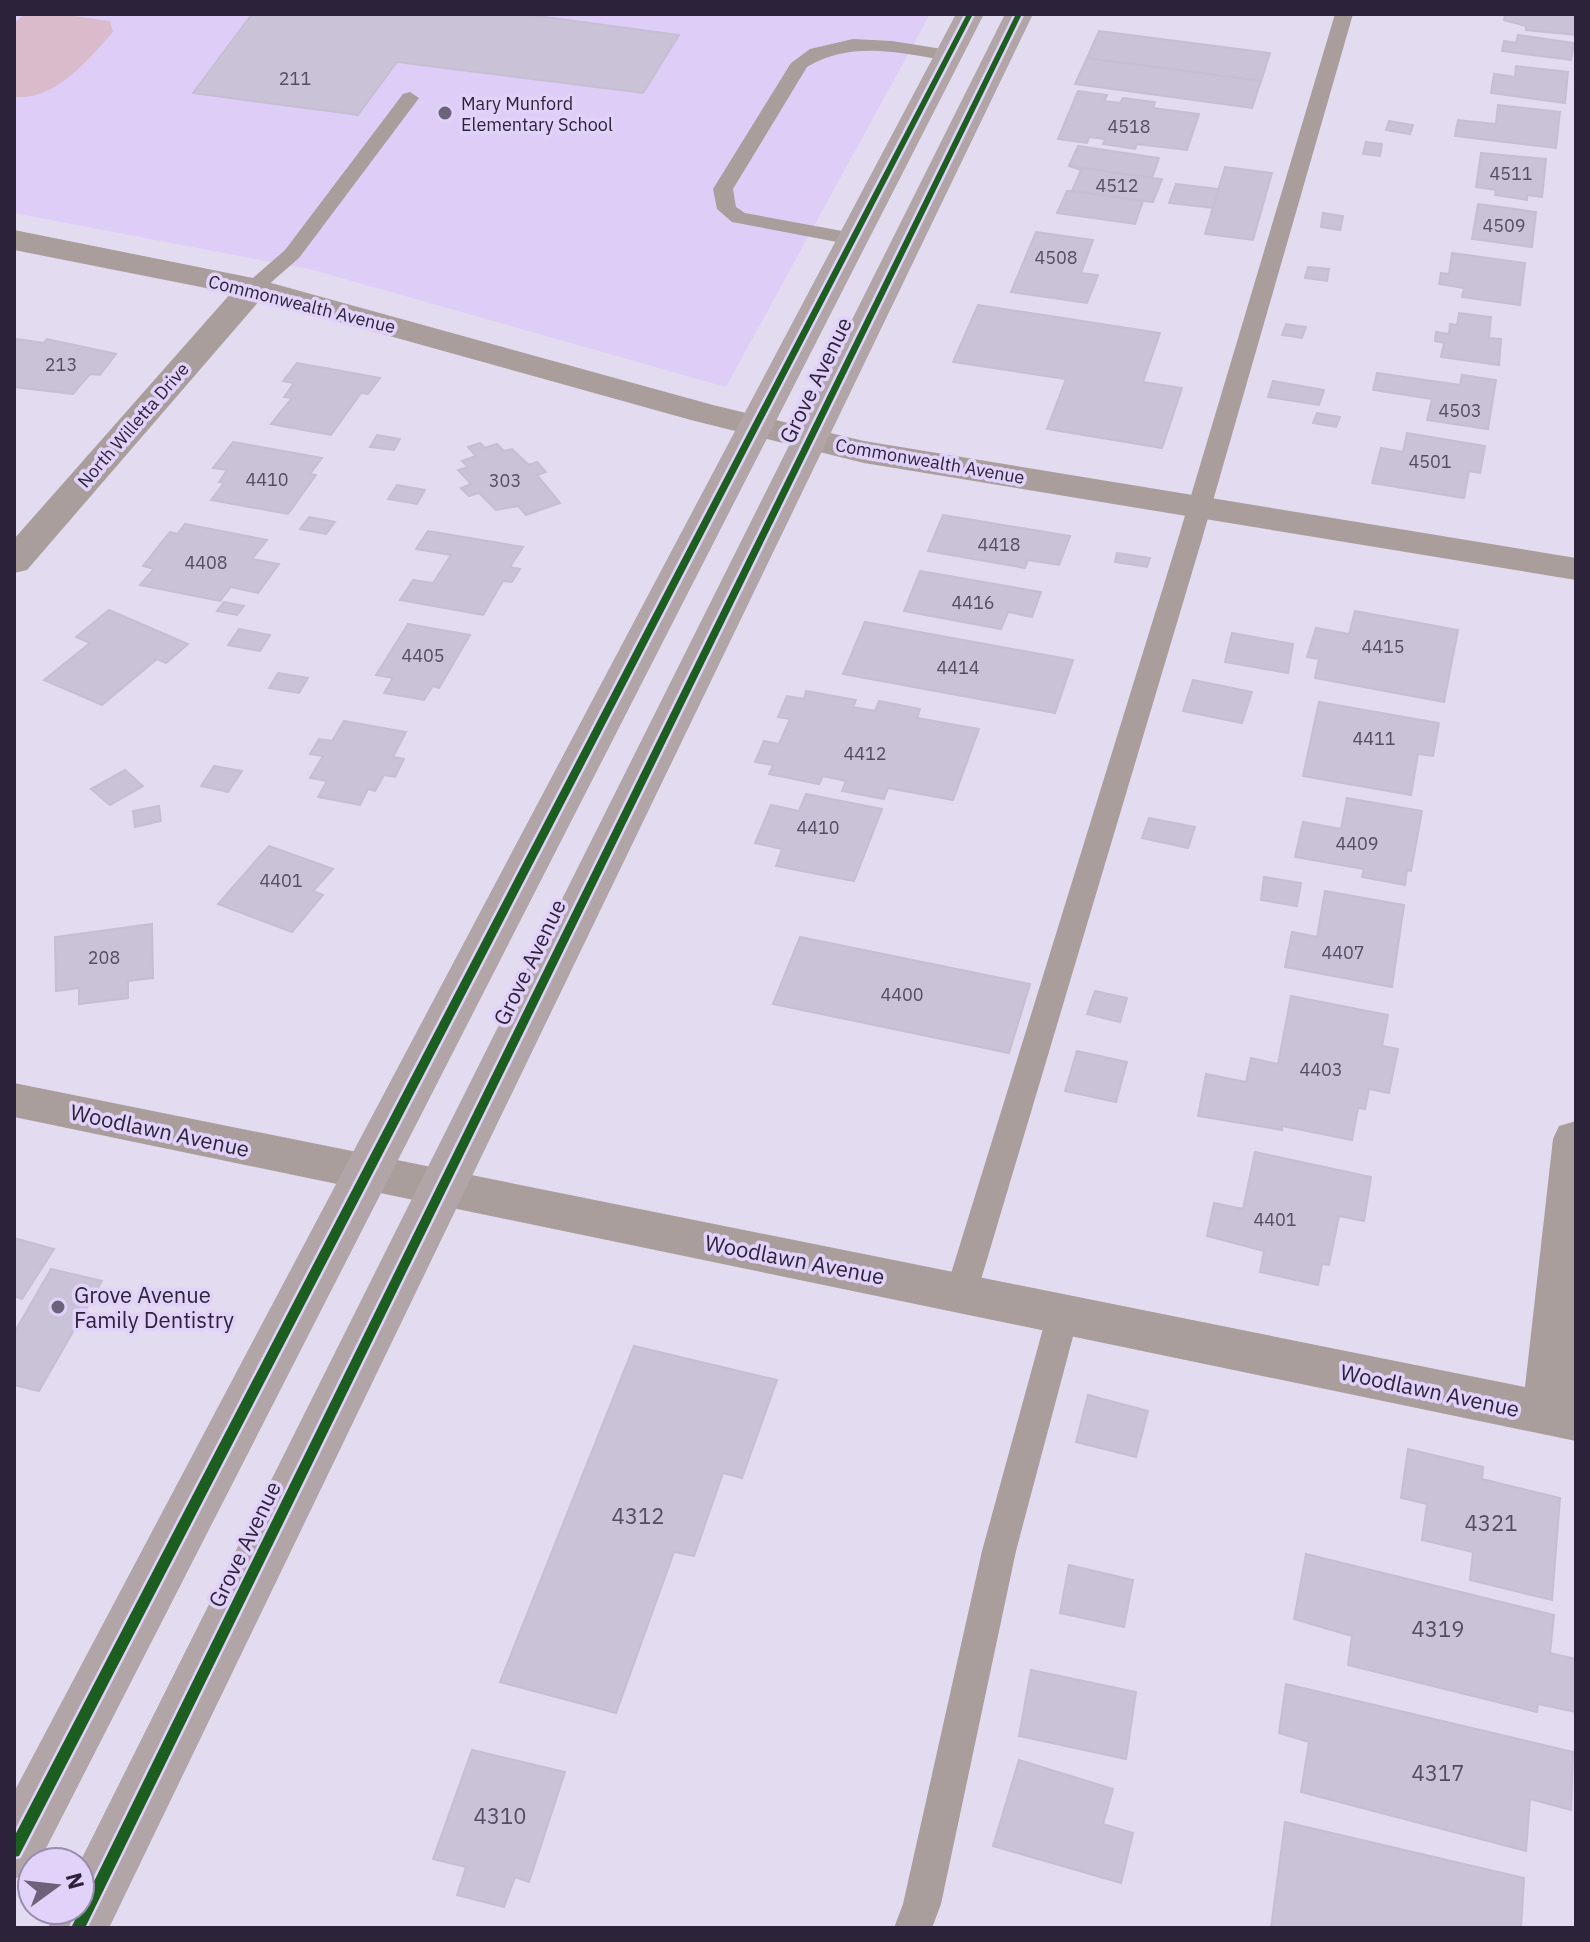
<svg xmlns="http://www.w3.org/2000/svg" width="1590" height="1942" font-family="'IBM Plex Sans',sans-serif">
  <rect width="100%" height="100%" fill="#e3dbf0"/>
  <polygon fill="#decef7" points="14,14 930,14 726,387 313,270 14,213"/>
  <path fill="#dabbcb" d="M 25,14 L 60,14 L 110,21 L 113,32 C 87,61 55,101 14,97 L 14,23 Z"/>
  <g fill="#cac2d7" stroke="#c6bed3" stroke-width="2">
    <polygon points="252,14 522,14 679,35 643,93 397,62 358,115 193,93"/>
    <polygon points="1505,14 1576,14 1576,35 1526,30 1526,26 1504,20"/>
    <polygon points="1099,31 1270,53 1261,81 1087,58"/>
    <polygon points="1518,35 1574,43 1571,60 1502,51 1504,41 1516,43"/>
    <polygon points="1087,58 1261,81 1252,108 1075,84"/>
    <polygon points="1516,66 1568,72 1565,103 1491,93 1494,74 1515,77"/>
    <polygon points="1078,91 1107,95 1104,101 1120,103 1123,98 1155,102 1153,108 1199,114 1187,150 1137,144 1135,149 1103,144 1105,139 1089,137 1087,143 1058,139"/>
    <polygon points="1498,105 1560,112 1556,148 1455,136 1458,120 1496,124"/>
    <polygon points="1389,121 1413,125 1410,134 1386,130"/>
    <polygon points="1366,142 1382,144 1380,156 1363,154"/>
    <polygon points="1078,146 1159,158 1152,178 1069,166"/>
    <polygon points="1481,153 1546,159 1542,197 1527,195 1527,200 1495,195 1496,190 1476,187"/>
    <polygon points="1069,166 1152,178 1162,179 1153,202 1143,201 1072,191 1081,170"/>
    <polygon points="1225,167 1272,173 1253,240 1205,234"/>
    <polygon points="1176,184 1219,189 1213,208 1169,203"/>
    <polygon points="1067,191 1072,191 1143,201 1135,224 1057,213"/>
    <polygon points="1478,204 1536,212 1532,247 1472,239"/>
    <polygon points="1323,213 1343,216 1340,230 1321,227"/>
    <polygon points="1036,232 1093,240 1081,273 1098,275 1087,303 1011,292"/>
    <polygon points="1452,253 1525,263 1520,305 1462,297 1464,288 1439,284 1441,273 1449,274"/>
    <polygon points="1308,267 1329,269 1327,281 1305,278"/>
    <polygon points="978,305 1160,333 1143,382 1182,388 1162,448 1047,429 1066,379 953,362"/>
    <polygon points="1459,313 1491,317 1489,338 1501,339 1499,365 1441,357 1444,343 1435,341 1436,332 1449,334 1450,324 1457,325"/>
    <polygon points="1286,324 1306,327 1302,338 1282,335"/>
    <polygon points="17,339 44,343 47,339 116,354 100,375 90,374 73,394 14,387 14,342"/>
    <polygon points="297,363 380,378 368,394 361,393 331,435 271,424 292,398 284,397 294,383 283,381"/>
    <polygon points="1377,373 1460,385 1462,375 1496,380 1488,429 1427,420 1432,399 1373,390"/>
    <polygon points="1273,381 1324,390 1319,405 1268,397"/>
    <polygon points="1317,413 1340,417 1336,427 1313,423"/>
    <polygon points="1407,433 1485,446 1480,473 1469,471 1464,498 1372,483 1381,448 1403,452"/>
    <polygon points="377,435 400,439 394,450 370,447"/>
    <polygon points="233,442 322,458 310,474 316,475 288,514 211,500 224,483 219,482 227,470 213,468"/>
    <polygon points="480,443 485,448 497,444 504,451 512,449 529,465 537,462 546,472 537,475 560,503 526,515 518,506 496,510 479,493 469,496 461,488 471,484 458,470 468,467 462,461 476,456 468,447"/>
    <polygon points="397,485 425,490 417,504 388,499"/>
    <polygon points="943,515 1070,536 1059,565 1028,560 1025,568 928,551"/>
    <polygon points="309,517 335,522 326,534 300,529"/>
    <polygon points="185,524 267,540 252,559 279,564 258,593 231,587 220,601 140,585 154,569 143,566 170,532 177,534"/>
    <polygon points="428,531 523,547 510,567 520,569 512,582 503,581 483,615 400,600 413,580 433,583 451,555 416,549"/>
    <polygon points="1117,553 1150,558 1147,567 1115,562"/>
    <polygon points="920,571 1041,592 1032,617 1008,612 1001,629 904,611"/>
    <polygon points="224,602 244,606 237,615 217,611"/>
    <polygon points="109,610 188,644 166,663 157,659 102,705 44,680 90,643 76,637"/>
    <polygon points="1355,611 1458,630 1444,702 1315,678 1319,659 1307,657 1316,628 1349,634"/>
    <polygon points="865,622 1073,660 1055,713 843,674"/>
    <polygon points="408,624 470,635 439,688 433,686 424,700 384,693 393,678 376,675"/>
    <polygon points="239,629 270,635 260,651 228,645"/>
    <polygon points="1232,633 1293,644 1288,673 1225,662"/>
    <polygon points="278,673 308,678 299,693 269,688"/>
    <polygon points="1193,680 1252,692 1242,723 1183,711"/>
    <polygon points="806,691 856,700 853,707 875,711 879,701 920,709 917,718 979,729 953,800 888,788 884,799 842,791 846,781 823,776 819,784 769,774 773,765 755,762 764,741 779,744 790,719 778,717 787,696 804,699"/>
    <polygon points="1319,702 1439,723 1433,756 1418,754 1411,795 1303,776"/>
    <polygon points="344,721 406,732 393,757 404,759 395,777 384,775 375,791 368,789 360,805 318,797 327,781 310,778 323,756 310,754 319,739 332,741"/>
    <polygon points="214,766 242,771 228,792 201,786"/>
    <polygon points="125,770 143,786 110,805 91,789"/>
    <polygon points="806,794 882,809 854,881 776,866 782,849 755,843 771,805 799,811"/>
    <polygon points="1347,798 1422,811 1411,871 1407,870 1405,885 1362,877 1364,869 1295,857 1303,822 1341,829"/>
    <polygon points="159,806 161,821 135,827 133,811"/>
    <polygon points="1149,818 1195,827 1188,848 1142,838"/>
    <polygon points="269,846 333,869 313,891 323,895 292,932 218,904"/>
    <polygon points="1264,877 1301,883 1297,906 1261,900"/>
    <polygon points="1325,891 1404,905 1392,987 1285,967 1292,932 1317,937"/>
    <polygon points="152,924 153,978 128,981 128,998 79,1004 79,988 56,991 55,937"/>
    <polygon points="800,937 1030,984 1009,1053 773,1004"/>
    <polygon points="1095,991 1127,998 1120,1022 1087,1014"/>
    <polygon points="1291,996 1388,1015 1382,1046 1398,1049 1389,1093 1369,1089 1365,1109 1358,1108 1352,1140 1282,1126 1282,1130 1198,1116 1206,1074 1246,1082 1251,1058 1278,1064"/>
    <polygon points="1077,1051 1127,1062 1116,1102 1065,1091"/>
    <polygon points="1255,1152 1371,1177 1364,1221 1339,1216 1329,1265 1322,1264 1318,1285 1260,1272 1264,1251 1207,1236 1214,1203 1243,1209"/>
    <polygon points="14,1238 54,1249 22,1299 14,1296"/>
    <polygon points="51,1269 102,1281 39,1391 14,1385 14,1333"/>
    <polygon points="634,1346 777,1380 742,1478 723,1473 694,1556 674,1552 616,1713 500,1682"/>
    <polygon points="1088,1395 1148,1411 1136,1457 1076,1442"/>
    <polygon points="1408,1449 1483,1467 1482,1479 1560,1498 1552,1600 1470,1580 1473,1552 1422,1540 1427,1504 1401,1498"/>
    <polygon points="1306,1554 1554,1615 1550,1653 1576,1659 1576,1712 1538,1704 1537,1712 1348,1665 1352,1636 1294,1619"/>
    <polygon points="1069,1565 1133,1580 1124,1627 1060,1613"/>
    <polygon points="1031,1670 1136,1692 1126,1759 1019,1736"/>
    <polygon points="1286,1684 1573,1752 1571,1810 1530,1799 1526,1851 1301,1792 1309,1742 1279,1733"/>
    <polygon points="472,1750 565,1772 529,1882 515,1877 504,1907 457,1895 466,1867 433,1859"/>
    <polygon points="1019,1760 1113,1789 1103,1824 1133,1833 1121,1883 993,1846"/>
    <polygon points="1285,1822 1524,1878 1521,1928 1271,1928"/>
  </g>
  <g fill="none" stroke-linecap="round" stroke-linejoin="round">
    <g fill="#a99e9b" fill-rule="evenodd">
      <polygon points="1335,14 1353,14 1202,539 977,1293 972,1302 961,1306 950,1302 945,1293 1178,539"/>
      <path d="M 853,39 L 892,41 L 955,51 L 958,55 L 949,61 C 900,53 852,40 807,67 L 733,189 L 736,207 L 745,213 L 853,233 L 863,239 L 853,245 L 732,222 L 717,209 L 713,189 L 791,63 L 810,49 Z"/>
      <polygon points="410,92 419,98 299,258 260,292 246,292 243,288 246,284 285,250 403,94"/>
      <polygon points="1063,1301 1074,1305 1079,1314 1016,1551 941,1904 932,1928 894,1928 903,1904 982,1551 1047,1314 1052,1305"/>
    </g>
    <g fill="#a99e9b" fill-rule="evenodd">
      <polygon points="14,230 253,278 713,405 864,441 1576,558 1576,580 864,463 691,420 260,300 27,570 14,573 14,539 231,293 14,250"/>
      <polygon points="14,1083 1525,1387 1553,1139 1559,1126 1576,1121 1576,1441 14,1117"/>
    </g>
    <g fill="#b1a5a8" fill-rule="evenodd">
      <polygon points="956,14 984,14 39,1862 32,1862 32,1872 14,1879 14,1792"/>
      <polygon points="1005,14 1033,14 109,1928 48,1928 56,1910 80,1910 80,1862"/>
    </g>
    <defs>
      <g id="cycleway">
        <polygon points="967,14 973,14 19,1856 14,1857 14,1837"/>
        <polygon points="1016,14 1022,14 85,1928 71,1928"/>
      </g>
    </defs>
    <use href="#cycleway" stroke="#e1d2f9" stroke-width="5"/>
    <use href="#cycleway" fill="#1b5e20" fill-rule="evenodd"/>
  </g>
  <g fill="#6c637a" stroke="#e1d2f9" stroke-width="3">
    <circle cx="445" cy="113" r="8"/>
    <circle cx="58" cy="1307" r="8"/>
  </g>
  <g text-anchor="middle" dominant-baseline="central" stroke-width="7" stroke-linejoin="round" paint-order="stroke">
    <g font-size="18" fill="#564c64">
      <text x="295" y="78">211</text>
      <text x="1129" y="126">4518</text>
      <text x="1511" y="173">4511</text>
      <text x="1117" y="185">4512</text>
      <text x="1504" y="225">4509</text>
      <text x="1056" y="257">4508</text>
      <text x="61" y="364">213</text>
      <text x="1460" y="410">4503</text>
      <text x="1430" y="461">4501</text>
      <text x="267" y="479">4410</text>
      <text x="505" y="480">303</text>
      <text x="999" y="544">4418</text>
      <text x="206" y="562">4408</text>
      <text x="973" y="602">4416</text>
      <text x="1383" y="646">4415</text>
      <text x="423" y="655">4405</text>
      <text x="958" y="667">4414</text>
      <text x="1374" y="738">4411</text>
      <text x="865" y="753">4412</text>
      <text x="818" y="827">4410</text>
      <text x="1357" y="843">4409</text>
      <text x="281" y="880">4401</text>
      <text x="1343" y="952">4407</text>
      <text x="104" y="957">208</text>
      <text x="902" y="994">4400</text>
      <text x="1321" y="1069">4403</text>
      <text x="1275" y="1219">4401</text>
    </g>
    <g font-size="18" fill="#2c223a" stroke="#e1d2f9" text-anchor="start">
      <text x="461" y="103">Mary Munford<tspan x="461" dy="21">Elementary School</tspan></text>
    </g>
    <g font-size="18" fill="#2c223a" stroke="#e1d2f9">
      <text transform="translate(302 304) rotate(14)">Commonwealth Avenue</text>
      <text transform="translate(133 425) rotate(-49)">North Willetta Drive</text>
      <text transform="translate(930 461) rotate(10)">Commonwealth Avenue</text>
    </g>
    <g font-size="22" fill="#2c223a" stroke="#e1d2f9">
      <text transform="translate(815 380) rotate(-64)">Grove Avenue</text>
      <text transform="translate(529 962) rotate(-64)">Grove Avenue</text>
      <text transform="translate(160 1130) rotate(12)">Woodlawn Avenue</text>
      <text transform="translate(795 1259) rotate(11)">Woodlawn Avenue</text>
      <text transform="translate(1430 1390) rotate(12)">Woodlawn Avenue</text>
      <text transform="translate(244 1544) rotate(-64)">Grove Avenue</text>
    </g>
    <g font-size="22" fill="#2c223a" stroke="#e1d2f9" text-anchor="start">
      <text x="74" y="1294">Grove Avenue<tspan x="74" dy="25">Family Dentistry</tspan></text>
    </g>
    <g font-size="22" fill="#564c64">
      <text x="638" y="1515">4312</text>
      <text x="1491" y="1522">4321</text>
      <text x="1438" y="1628">4319</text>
      <text x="1438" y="1772">4317</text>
      <text x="500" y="1815">4310</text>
    </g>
  </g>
  <rect width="1590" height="1942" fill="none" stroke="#2c223a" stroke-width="32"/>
  <g transform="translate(56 1886) rotate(75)"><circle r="38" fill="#e1d2f9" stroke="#998cad" stroke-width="2"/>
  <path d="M0-6L14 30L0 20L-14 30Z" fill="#6c637a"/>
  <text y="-12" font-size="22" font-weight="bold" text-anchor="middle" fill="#2c223a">N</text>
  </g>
</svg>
